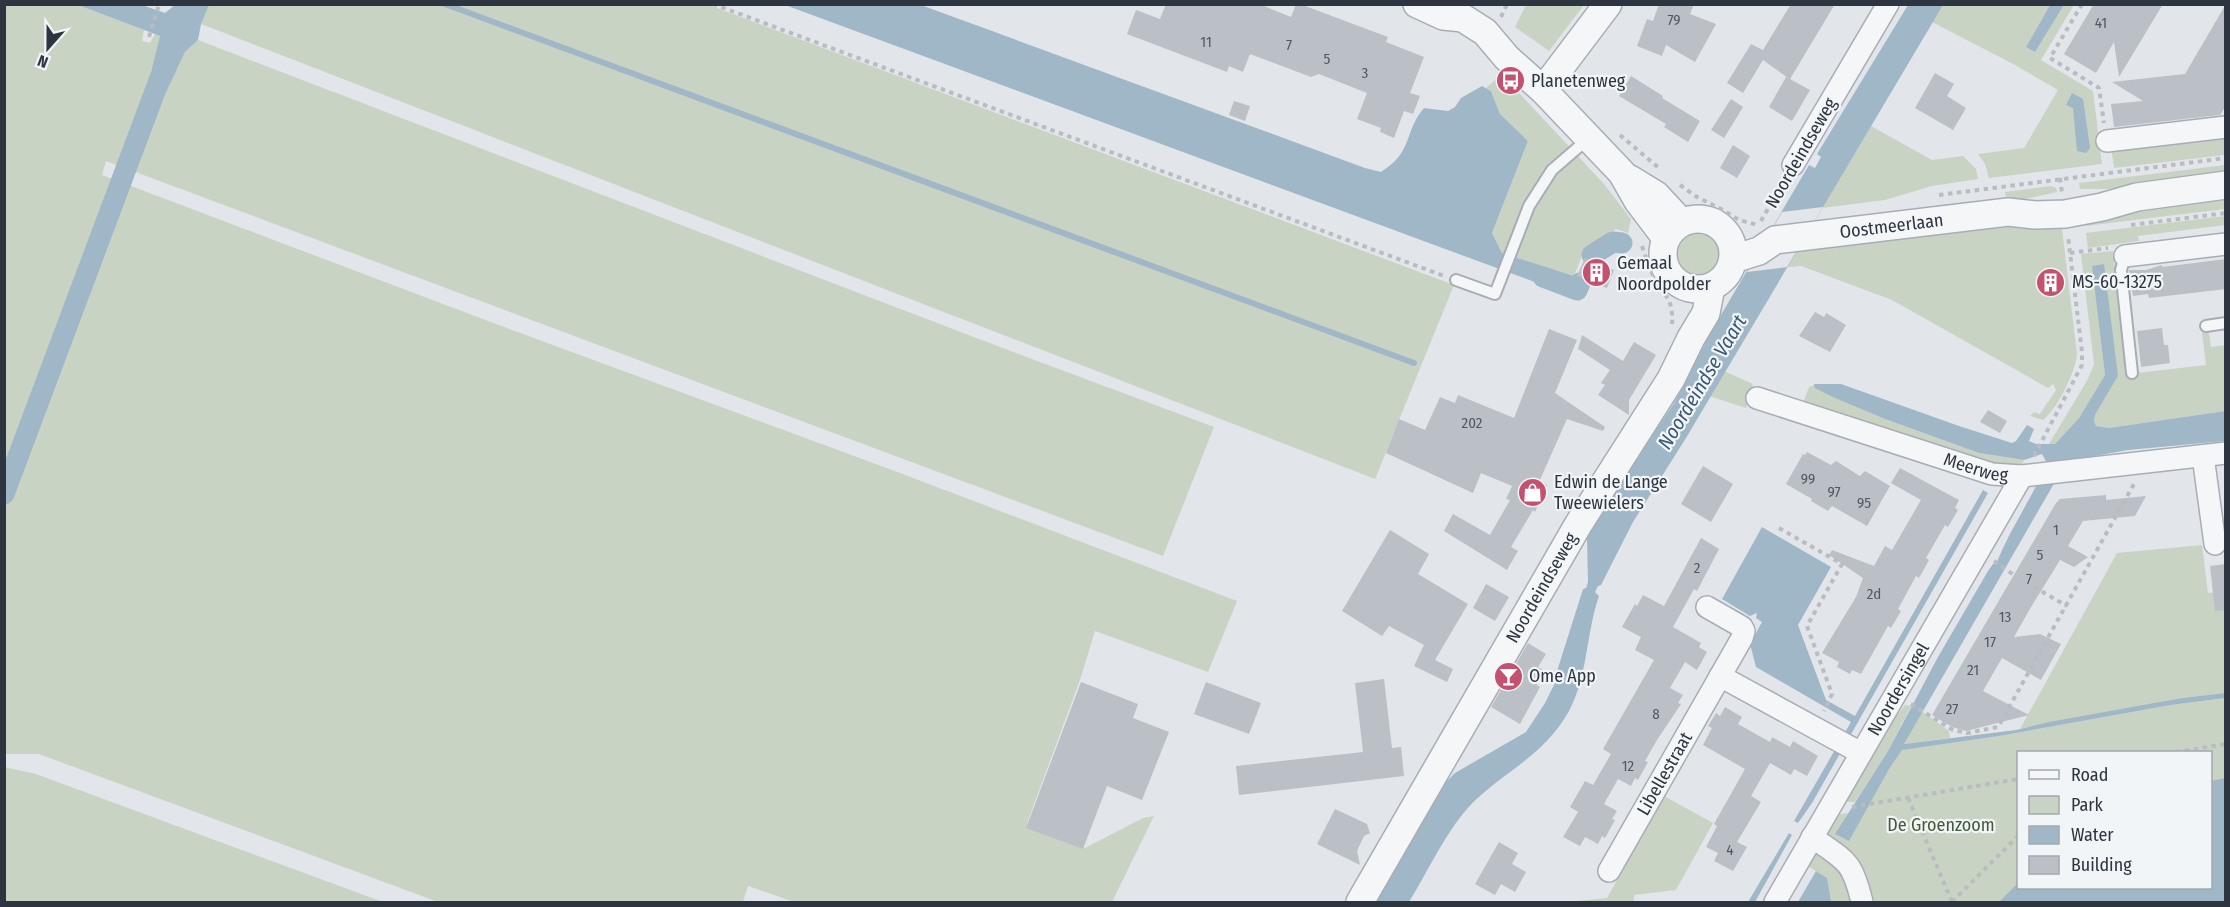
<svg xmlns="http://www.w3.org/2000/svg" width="2230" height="907" font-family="'Fira Sans Condensed',sans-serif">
  <rect width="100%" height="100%" fill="#e2e6ea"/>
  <g fill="#c9d3c4" fill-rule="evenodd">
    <polygon points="209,4 709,5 1454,285 1375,479 201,24"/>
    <polygon points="5,5 78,5 144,30 142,41 150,43 155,34 160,36 150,124 185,52 198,40 1000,347 1214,427 1163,556 106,161 102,175 488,321 892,470 1237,601 1208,672 1095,631 1080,680 1027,823 1085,848 1143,818 1154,816 1112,902 794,902 748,886 743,902 438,902 39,754 5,754"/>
    <polygon points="1526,5 1526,4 1584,5 1549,51 1515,27"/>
    <polygon points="1943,5 2050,5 2026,47 2035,52 2064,5 2074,5 2041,60 2093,91 2102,164 1989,178 1985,164 1978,154 2024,148 2058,90 2015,65 1932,22"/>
    <polygon points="1497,78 1520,94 1604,184 1631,219 1628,233 1616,229 1583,253 1574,276 1502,253 1492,233 1528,141 1500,114 1491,91 1486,88"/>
    <polygon points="1871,126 1932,160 1963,156 1976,169 1978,179 1932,186 1885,200 1822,208"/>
    <polygon points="2225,131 2225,155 2114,168 2111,145"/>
    <polygon points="2225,165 2225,177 2120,189 2080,189 2079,183"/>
    <polygon points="2051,186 2056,188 2057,192 2007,203 2005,192"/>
    <polygon points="2225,194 2225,209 2085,226 2084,217"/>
    <polygon points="2225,216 2225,225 2138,236 2139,241 2088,248 2086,233"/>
    <path d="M 2061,220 L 2077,354 C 2075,373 2058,408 2043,420 L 2030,416 L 2034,412 L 2040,414 L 2056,390 L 2053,384 L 2048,388 L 1892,300 L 1801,266 L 1742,271 C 1759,256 1785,253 1806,249 C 1890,233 1976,228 2061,220 Z"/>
    <circle cx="1699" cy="254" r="21"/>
    <polygon points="2113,251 2128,374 2206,365 2202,333 2209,333 2211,347 2225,345 2225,411 2109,428 2096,426 2094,421 2095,415 2118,376 2093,266 2105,375 2079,418 2055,444 2049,444 2088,379 2094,364 2081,254"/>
    <polygon points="1724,371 1753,384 1746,408 1709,396"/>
    <polygon points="1814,385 1837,399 1885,419 1979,453 2024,460 2020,468 1993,469 1989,462 1890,429 1882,432 1802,406 1809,387"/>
    <polygon points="2202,545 2208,593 2225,591 2225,693 2182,698 2020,729 2117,553"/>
    <path d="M 2225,698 L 2225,902 L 1802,902 L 1819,873 L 1806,865 L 1824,839 L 1835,815 L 1848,813 L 1836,834 L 1841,837 L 1893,751 L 1999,736 L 2171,705 ZM 2018,752 L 2210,752 L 2210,888 L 2018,888 Z"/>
    <polygon points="1905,705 1911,706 1888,751 1855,802 1843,802 1888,726"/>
    <polygon points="1923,712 1949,731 1950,738 1904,744 1918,717"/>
    <polygon points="4,767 36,774 383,902 5,902"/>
    <polygon points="1664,796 1713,823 1676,890 1634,895 1634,902 1568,902 1607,898"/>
  </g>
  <g fill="#a0b7c7">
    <polygon points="78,5 142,5 165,13 175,5 209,5 201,24 198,40 185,52 150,126 149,81 160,36"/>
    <path d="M 785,5 L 921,5 L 1365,168 L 1381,172 C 1414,151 1403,133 1424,108 L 1448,111 L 1455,107 L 1461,98 L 1482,86 L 1491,91 L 1500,114 L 1528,141 L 1492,233 L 1502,253 L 1574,276 L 1567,294 Z"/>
    <path d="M 1908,5 L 1943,5 L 1686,438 L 1633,522 L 1601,585 L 1598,586 L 1595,592 L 1599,596 C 1586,633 1588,676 1569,711 C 1546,752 1514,766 1480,796 C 1451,820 1429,870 1409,902 L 1374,902 L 1447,781 L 1455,773 L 1526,732 L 1545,703 L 1555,683 L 1558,668 L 1583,589 L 1586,588 L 1588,582 L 1587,537 L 1614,492 L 1674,403 L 1711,332 L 1809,165 L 1815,168 L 1821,157 L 1817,154 Z"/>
    <polygon points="2050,5 2064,5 2035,52 2026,47"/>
    <polygon points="2072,93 2083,99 2090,148 2086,153 2077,151 2073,108 2066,105"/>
    <path d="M 2104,264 L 2118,376 L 2095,415 L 2094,421 L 2096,426 L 2109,428 L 2225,411 L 2225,441 L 2128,450 L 2067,461 L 1904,744 L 2016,730 L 2049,722 L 2182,698 L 2225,693 L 2225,698 L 2171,705 L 1999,736 L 1902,750 L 1889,769 L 1849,841 L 1835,834 L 1888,751 L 1938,657 L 1988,571 L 1993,564 L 1996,564 C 2010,529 2032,498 2047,463 L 2042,454 L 2024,460 L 1979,453 L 1885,419 L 1837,399 L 1815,388 L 1814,384 L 1841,384 L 1959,426 L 2012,443 L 2016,441 L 2027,425 L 2034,429 L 2029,441 L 2036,444 L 2055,444 L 2079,418 L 2105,375 L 2092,266 Z"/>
    <polygon points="1983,490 1988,493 1812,803 1798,823 1794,821 1851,722 1756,667 1750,644 1762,622 1756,618 1757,613 1750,616 1722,599 1762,527 1831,567 1798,625 1826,700 1855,716"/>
    <polygon points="2225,778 2225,902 1999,902 2018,883 2018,888 2210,888 2211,781"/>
    <polygon points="1789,833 1792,835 1755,902 1748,902"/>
    <polygon points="1816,871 1827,878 1831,902 1798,902"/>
  </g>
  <polygon fill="#e2e6ea" points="1823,207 1787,267 1747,272 1782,212"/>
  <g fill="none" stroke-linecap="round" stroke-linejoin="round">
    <polyline stroke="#a0b7c7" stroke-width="6" points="445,4 1414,363"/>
    <g stroke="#a0b7c7" stroke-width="21">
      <polyline points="1592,255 1613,242 1622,243"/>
      <polyline points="1543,277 1577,290 1580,283"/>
      <polyline points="4,494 160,78"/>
    </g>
  </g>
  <g fill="#bac0c6">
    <polygon points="1166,4 1259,4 1291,17 1296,4 1300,4 1388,37 1386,42 1424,57 1410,93 1420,96 1413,114 1404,111 1394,138 1380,132 1381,128 1357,119 1367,93 1319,74 1311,77 1250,54 1243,72 1229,66 1227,72 1127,34 1136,10 1160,19"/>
    <polygon points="1659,4 1694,4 1690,14 1716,24 1695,62 1666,45 1662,56 1637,46 1647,19 1653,21"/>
    <polygon points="1791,4 1835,4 1790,79 1810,90 1792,121 1769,107 1786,77 1788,78 1763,60 1743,93 1727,83 1751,44 1763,50"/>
    <polygon points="2094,4 2163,4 2119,77 2114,42 2096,73 2064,54"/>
    <polygon points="2226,4 2226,106 2220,115 2114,127 2111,104 2143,101 2112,82 2185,74"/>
    <polygon points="1935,73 1954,84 1947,96 1966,108 1953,130 1915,108"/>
    <polygon points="1631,76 1663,96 1662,98 1700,121 1688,142 1664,127 1666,124 1619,96"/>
    <polygon points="1731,99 1743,107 1724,138 1711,130"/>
    <polygon points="1234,101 1250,106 1245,121 1229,115"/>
    <polygon points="1733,145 1750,156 1737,178 1720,168"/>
    <polygon points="1585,258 1614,270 1607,288 1577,276"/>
    <polygon points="2226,259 2226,289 2149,298 2148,294 2133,296 2129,270 2146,270 2162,265 2162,267"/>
    <polygon points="1815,312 1824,317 1826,313 1846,325 1830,352 1799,336"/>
    <polygon points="2162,328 2164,345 2168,345 2170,363 2141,367 2137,331"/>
    <polygon points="1549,329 1577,340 1555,393 1605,427 1603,431 1567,419 1539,482 1547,485 1535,512 1533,510 1511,547 1518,551 1507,570 1444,531 1453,514 1490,535 1510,500 1506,499 1512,486 1481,473 1473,493 1386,453 1399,419 1425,430 1440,397 1455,403 1458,395 1514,418"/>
    <polygon points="1582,335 1623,361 1634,342 1656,355 1629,400 1629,415 1598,395 1605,385 1601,383 1610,370 1578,349"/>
    <polygon points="1988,410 2007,421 2000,433 1980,422"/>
    <polygon points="1807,452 1831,465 1836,461 1860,476 1865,471 1890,486 1867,526 1832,506 1828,511 1811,501 1812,499 1786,484 1803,454 1805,455"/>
    <polygon points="1703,466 1733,484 1711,522 1681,504"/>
    <polygon points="1900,468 1959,500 1955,508 1958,510 1948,527 1945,525 1926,558 1929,560 1919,578 1916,576 1898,609 1901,611 1891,628 1888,626 1861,674 1852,670 1850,674 1837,667 1839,662 1822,653 1856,597 1863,578 1829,555 1832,550 1874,566 1885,546 1892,550 1921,500 1891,483"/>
    <polygon points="2106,495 2106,500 2146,496 2135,516 2083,521 2068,546 2088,557 2074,567 2060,560 2031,607 2014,637 2040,634 2061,644 2041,680 2002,658 1983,691 2029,715 1966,731 1952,727 1932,715 2056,503 2060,499"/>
    <polygon points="1390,530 1429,554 1418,574 1468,604 1435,660 1453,669 1447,682 1414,666 1424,645 1389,626 1382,636 1342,611"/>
    <polygon points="1701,538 1719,549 1697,591 1694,589 1673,627 1701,643 1699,647 1707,652 1697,670 1685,662 1670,688 1683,695 1678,703 1681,704 1657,740 1645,761 1648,762 1638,780 1635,778 1631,786 1618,779 1604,804 1617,811 1612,819 1615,820 1605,838 1602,836 1598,844 1585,837 1580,846 1563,837 1578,812 1570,807 1585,781 1593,785 1611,754 1603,749 1654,660 1635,650 1641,637 1622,627 1635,604 1637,606 1643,595 1664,606"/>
    <polygon points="2226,564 2226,610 2215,611 2210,566"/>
    <polygon points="1486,584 1509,597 1495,621 1473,608"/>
    <polygon points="1528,643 1546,654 1538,667 1545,671 1537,685 1540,687 1520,724 1491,707"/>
    <polygon points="1384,679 1392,748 1401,747 1404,776 1239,795 1236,766 1363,752 1355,683"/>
    <polygon points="1081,682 1138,704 1133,718 1169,732 1142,800 1107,786 1083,849 1026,828"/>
    <polygon points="1206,682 1261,703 1249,734 1194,714"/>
    <polygon points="1725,707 1742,717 1738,724 1770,742 1772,737 1790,747 1793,741 1818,756 1807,776 1794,769 1791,775 1770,763 1751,796 1761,802 1737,842 1747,847 1733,871 1714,861 1718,853 1706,847 1717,826 1714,824 1745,769 1703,745 1712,728 1708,726 1716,713 1720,716"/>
    <polygon points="1335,809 1367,824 1370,833 1364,836 1357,851 1360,865 1317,844"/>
    <polygon points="1499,842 1518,853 1512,864 1526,872 1515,892 1501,884 1495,895 1475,884"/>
  </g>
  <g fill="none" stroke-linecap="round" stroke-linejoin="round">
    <defs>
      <g id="service">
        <polyline points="2125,256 2121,270 2132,373"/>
        <polyline points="1456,280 1495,294 1529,206 1552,170 1589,138"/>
        <polyline points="2206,326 2226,323"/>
      </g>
      <g id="minor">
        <polyline points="2107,141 2226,127"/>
        <polyline points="1793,165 1888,4"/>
        <polyline points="2125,256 2226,244"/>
        <path id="s1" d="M 1757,398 L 1992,474 L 2022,476 L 2226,453"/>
        <polyline points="2203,456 2215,544"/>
        <polyline points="1720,676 1861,753"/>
        <path d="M 1812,837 C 1846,861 1852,860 1862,902"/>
        <path id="s2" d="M 1609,871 L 1742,638 L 1744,631 L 1742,627 L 1707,607"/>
        <path id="s3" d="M 1775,902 L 2022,476"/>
      </g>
      <g id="tertiary">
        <polyline points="1417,4 1443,16 1463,18 1485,32 1507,58 1543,90 1622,173 1638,201 1666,238"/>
        <polyline points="1543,90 1608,4"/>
        <polyline points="1630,179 1656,195 1681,222"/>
        <circle cx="1698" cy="254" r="35"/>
        <path id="s4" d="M 1733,259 L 1759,251 L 1775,240 L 2008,212 L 2035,215 L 2065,214 L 2102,207 L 2137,197 L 2226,185"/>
        <path id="s5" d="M 1360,902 L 1578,525 L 1671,379 L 1691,338 L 1706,313 L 1711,287"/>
      </g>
    </defs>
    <use href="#service" stroke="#a8adb4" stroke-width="14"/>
    <use href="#minor" stroke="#a8adb4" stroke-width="24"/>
    <use href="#tertiary" stroke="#a8adb4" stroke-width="30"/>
    <g stroke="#b9bcc1" stroke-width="4" stroke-dasharray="4.5 4.5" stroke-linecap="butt">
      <polyline points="713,4 1444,276"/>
      <polyline points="2082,4 2050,58 2099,88 2104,123"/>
      <polyline points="1501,17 1507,4"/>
      <polyline points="149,37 159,5"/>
      <polyline points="1620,135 1660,169"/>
      <polyline points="2060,178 2062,193"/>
      <polyline points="1680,185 1697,197 1721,209 1739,220 1758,225"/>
      <polyline points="1939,195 2226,158"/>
      <polyline points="1761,221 1784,181"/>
      <polyline points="2131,225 2226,213"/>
      <path d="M 1642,246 C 1645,255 1648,264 1652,273 C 1662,293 1674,298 1672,324"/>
      <polyline points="2070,253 2108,248"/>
      <polyline points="2034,456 2082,365 2082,352 2068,236"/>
      <polyline points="1779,528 1842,564 1807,626 1832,694 1824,711"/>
      <polyline points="1994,561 2014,575"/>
      <polyline points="2034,587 2067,606"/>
      <polyline points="1911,704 1953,730 1967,733 1998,727 2135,482"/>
      <polyline points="2176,752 2226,744"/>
      <polyline points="1908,798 1952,902"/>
      <polyline points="1852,807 2018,779"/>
      <polyline points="1952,902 2018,836"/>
    </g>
    <use href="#service" stroke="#f5f6f8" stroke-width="10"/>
    <use href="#minor" stroke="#f5f6f8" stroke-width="21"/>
    <use href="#tertiary" stroke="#f5f6f8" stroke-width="27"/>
  </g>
  <defs>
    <symbol id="bus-disc" viewBox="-11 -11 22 22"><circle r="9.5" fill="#c4526f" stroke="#f2f5f7"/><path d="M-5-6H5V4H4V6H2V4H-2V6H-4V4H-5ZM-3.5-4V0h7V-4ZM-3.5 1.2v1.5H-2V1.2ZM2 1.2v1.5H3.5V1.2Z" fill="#fff"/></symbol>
    <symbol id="building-disc" viewBox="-11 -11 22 22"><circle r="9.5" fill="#c4526f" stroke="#f2f5f7"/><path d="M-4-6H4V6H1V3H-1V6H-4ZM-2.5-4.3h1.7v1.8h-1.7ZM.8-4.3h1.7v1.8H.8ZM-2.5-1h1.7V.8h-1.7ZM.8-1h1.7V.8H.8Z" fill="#fff"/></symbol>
    <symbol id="shop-disc" viewBox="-11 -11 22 22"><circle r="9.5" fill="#c4526f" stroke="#f2f5f7"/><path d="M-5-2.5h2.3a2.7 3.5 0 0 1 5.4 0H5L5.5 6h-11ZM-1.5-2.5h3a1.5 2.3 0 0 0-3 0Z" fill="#fff"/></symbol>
    <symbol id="bar-disc" viewBox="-11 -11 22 22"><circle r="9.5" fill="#c4526f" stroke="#f2f5f7"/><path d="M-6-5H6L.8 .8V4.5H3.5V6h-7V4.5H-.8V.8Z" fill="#fff"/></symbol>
  </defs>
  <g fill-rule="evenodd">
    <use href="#bus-disc" x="1494" y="64" width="33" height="33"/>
    <use href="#building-disc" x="1580" y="256" width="33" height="33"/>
    <use href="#building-disc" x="2034" y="266" width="33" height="33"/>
    <use href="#shop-disc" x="1516" y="476" width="33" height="33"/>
    <use href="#bar-disc" x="1492" y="660" width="33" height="33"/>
  </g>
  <g text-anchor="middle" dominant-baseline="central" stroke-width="4.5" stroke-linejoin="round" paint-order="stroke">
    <g font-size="15" fill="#505862">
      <text x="1674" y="20">79</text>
      <text x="2101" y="23">41</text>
      <text x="1206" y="42">11</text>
      <text x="1289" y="45">7</text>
      <text x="1327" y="59">5</text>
      <text x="1365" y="73">3</text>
      <text x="1472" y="423">202</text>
      <text x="1808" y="479">99</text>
      <text x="1834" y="492">97</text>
      <text x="1864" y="503">95</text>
      <text x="2056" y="530">1</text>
      <text x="2040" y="555">5</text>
      <text x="1697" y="568">2</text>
      <text x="2029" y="579">7</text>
      <text x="1874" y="594">2d</text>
      <text x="2005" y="617">13</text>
      <text x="1990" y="642">17</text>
      <text x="1973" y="670">21</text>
      <text x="1952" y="709">27</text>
      <text x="1656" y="714">8</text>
      <text x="1628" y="766">12</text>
      <text x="1730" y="850">4</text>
    </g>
    <g font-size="18" fill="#2c3540" stroke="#f2f5f7" text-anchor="start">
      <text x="1531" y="81">Planetenweg</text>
      <text x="1617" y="263">Gemaal<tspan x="1617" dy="21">Noordpolder</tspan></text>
      <text x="2072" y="282">MS-60-13275</text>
      <text x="1554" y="482">Edwin de Lange<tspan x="1554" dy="21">Tweewielers</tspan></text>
      <text x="1529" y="676">Ome App</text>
    </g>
    <g font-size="18" fill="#2c3540" stroke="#f2f5f7">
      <text transform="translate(1801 153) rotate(-60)">Noordeindseweg</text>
      <text stroke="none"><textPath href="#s4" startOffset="164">Oostmeerlaan</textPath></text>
      <text stroke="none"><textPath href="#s1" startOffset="230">Meerweg</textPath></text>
      <text stroke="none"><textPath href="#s5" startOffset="363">Noordeindseweg</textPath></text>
      <text stroke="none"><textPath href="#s3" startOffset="246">Noordersingel</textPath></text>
      <text stroke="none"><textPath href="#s2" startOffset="112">Libellestraat</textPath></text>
    </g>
    <g font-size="18" fill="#445b3a" stroke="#f2f5f7">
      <text x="1941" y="825">De Groenzoom</text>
    </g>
    <g font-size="20" font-style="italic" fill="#395871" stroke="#f2f5f7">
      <text transform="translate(1702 382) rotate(-59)">Noordeindse Vaart</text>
    </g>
  </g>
  <rect width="2230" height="907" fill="none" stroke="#2c3540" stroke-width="12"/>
  <rect x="2017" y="751" width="195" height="138" fill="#f2f5f7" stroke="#a3a8ae" stroke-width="1.5"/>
  <rect x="2029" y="770" width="30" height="9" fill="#f5f6f8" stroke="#a3a8ae" stroke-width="1.5"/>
  <text x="2071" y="781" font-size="18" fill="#2c3540">Road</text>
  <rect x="2029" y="796" width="30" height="18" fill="#c9d3c4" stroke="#a3a8ae" stroke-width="1.5"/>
  <text x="2071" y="811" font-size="18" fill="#2c3540">Park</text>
  <rect x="2029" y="826" width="30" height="18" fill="#a0b7c7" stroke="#a3a8ae" stroke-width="1.5"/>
  <text x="2071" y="841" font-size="18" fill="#2c3540">Water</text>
  <rect x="2029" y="856" width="30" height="18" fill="#bac0c6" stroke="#a3a8ae" stroke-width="1.5"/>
  <text x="2071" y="871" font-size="18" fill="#2c3540">Building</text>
  <g transform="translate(48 48) rotate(201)" stroke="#f2f5f7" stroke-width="4.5" paint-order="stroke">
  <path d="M0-4.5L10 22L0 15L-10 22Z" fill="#2c3540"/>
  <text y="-9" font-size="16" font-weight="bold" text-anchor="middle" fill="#2c3540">N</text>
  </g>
</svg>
